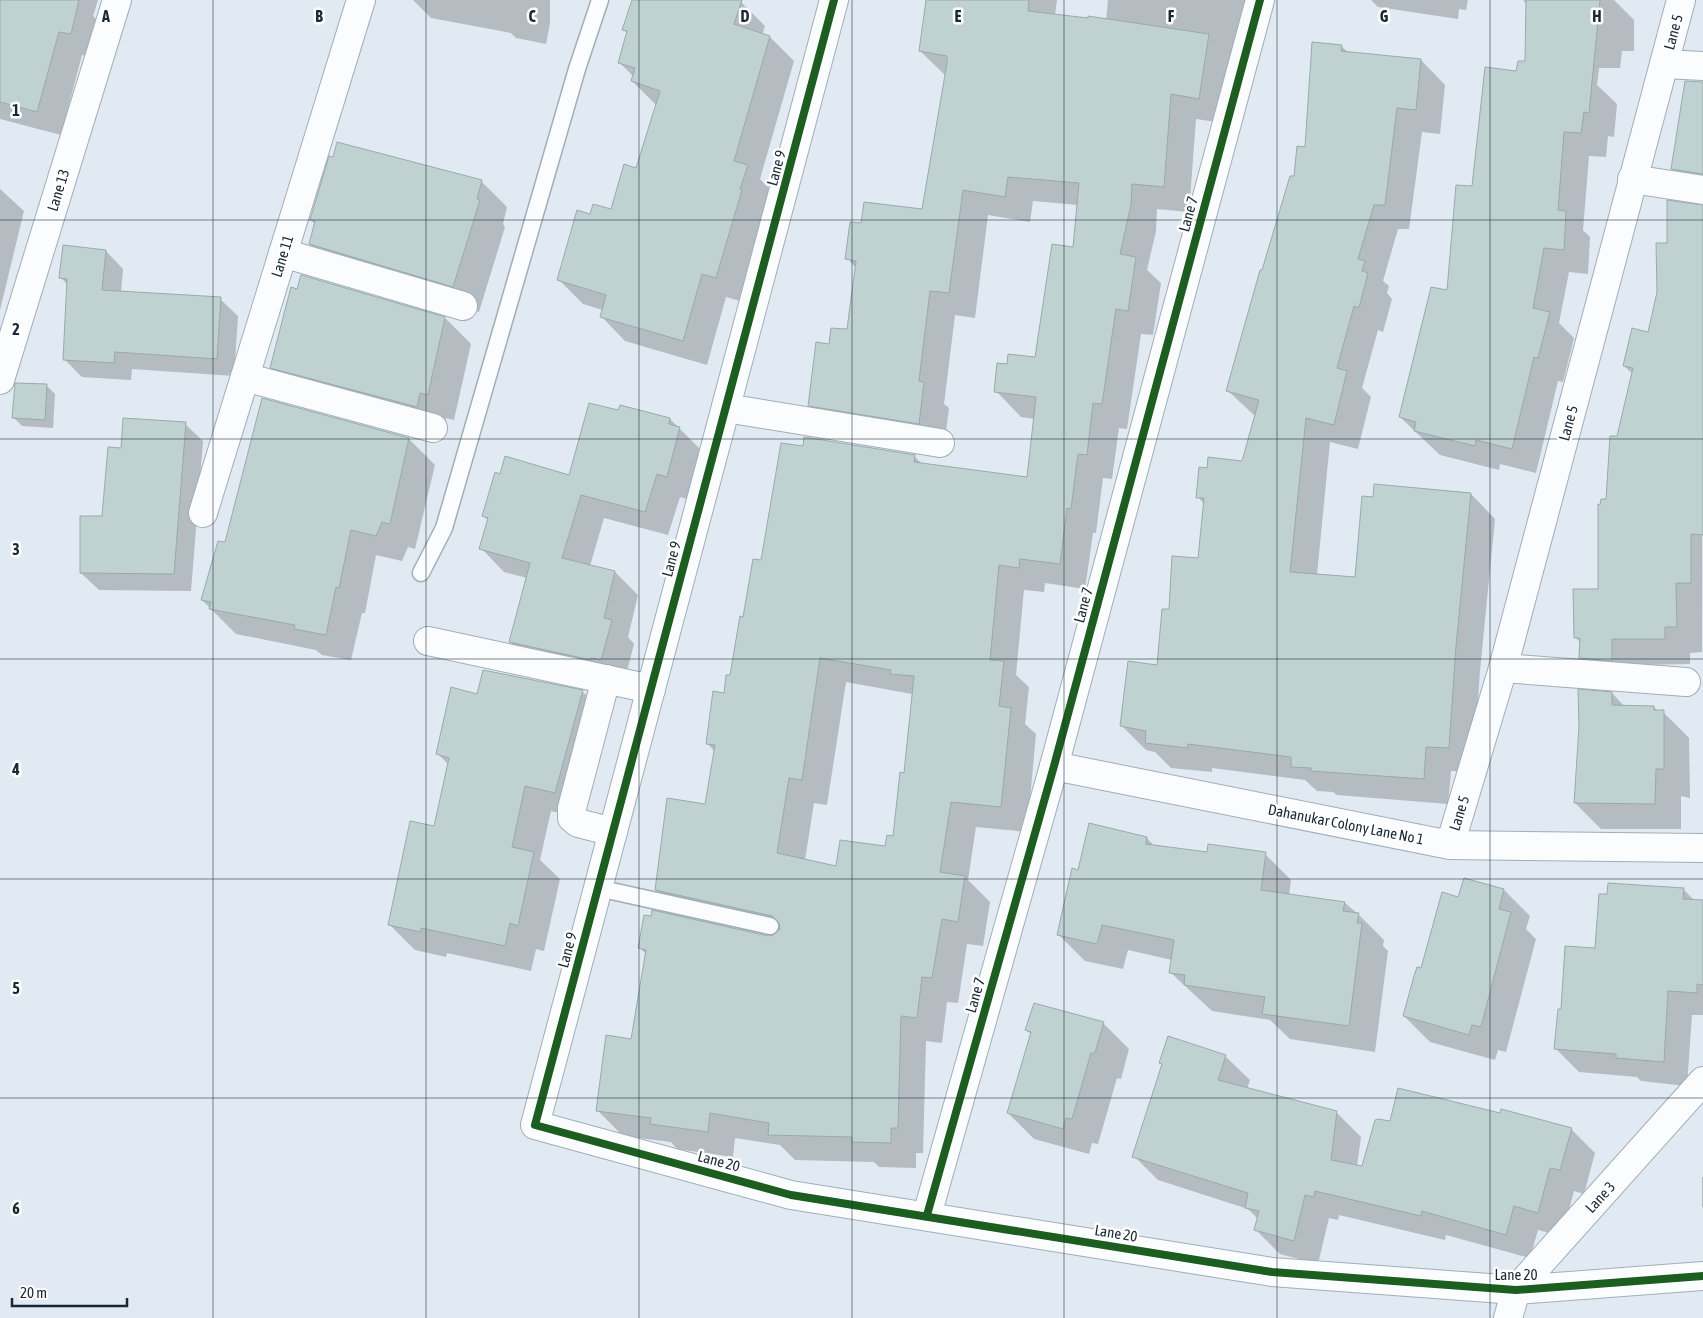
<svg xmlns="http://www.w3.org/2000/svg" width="1703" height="1318" font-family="'Asap Condensed',sans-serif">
  <rect width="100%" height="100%" fill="#e1eaf2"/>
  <g fill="#0003" fill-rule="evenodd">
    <polygon points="0,0 98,0 93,16 102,25 94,57 82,55 61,135 0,119"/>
    <polygon points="413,0 550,0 550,23 546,44 516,38 511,33 431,18"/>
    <polygon points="641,0 734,0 741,2 765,26 762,35 770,37 794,61 760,179 771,190 766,215 740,301 726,297 707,365 625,341 601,316 603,310 583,304 559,280 591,216 612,210 637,170 657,106 632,81 633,76 619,62 628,34 623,29"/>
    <path d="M 927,0 L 1057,0 L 1055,15 L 1106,20 L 1108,0 L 1264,0 L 1262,17 L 1241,15 L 1224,123 L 1196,119 L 1189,212 L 1157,209 L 1156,231 L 1147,270 L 1161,283 L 1153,335 L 1141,334 L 1127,429 L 1119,428 L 1112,479 L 1103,478 L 1096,533 L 1093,533 L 1085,589 L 1045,583 L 1044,592 L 1024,590 L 1016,675 L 1029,687 L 1025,724 L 1036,734 L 1027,832 L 976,827 L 968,880 L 990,902 L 983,946 L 967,944 L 958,1003 L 947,1002 L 942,1043 L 926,1041 L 923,1153 L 916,1153 L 916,1168 L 879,1167 L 874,1162 L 795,1160 L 780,1145 L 735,1138 L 733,1157 L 677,1149 L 671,1142 L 623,1136 L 597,1110 L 632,1040 L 647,955 L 640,948 L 774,936 L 682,915 L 656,890 L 706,805 L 715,752 L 707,743 L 731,677 L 744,619 L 762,561 L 804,448 L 914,456 L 922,464 L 1028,478 L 1035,419 L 1021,417 L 996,391 L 1008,365 L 1036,358 L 1074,249 L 1078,205 L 1033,201 L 1030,222 L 988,215 L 975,318 L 955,315 L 944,404 L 949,408 L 944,448 L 835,431 L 809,405 L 830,346 L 848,331 L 856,268 L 847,258 L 862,225 L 923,211 L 946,76 L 920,51 ZM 846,682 L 912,694 L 905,774 L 894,837 L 886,847 L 837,868 L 805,860 L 814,803 L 827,805 Z"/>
    <polygon points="1371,0 1468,0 1466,10 1459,9 1458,19 1378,7"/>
    <polygon points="1523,0 1614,0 1634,20 1634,51 1622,51 1620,68 1599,68 1597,85 1617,104 1614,137 1608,136 1606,157 1589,156 1583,230 1590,237 1588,274 1569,272 1559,323 1574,338 1563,382 1558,381 1536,473 1500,464 1499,470 1440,455 1400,417 1448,292 1473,188 1518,72 1526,63 1527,5"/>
    <polygon points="1341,46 1349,53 1421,60 1445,85 1440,134 1422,132 1409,229 1398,229 1383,281 1389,286 1387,293 1392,299 1383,332 1378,330 1362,388 1371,397 1358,449 1330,442 1317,575 1356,579 1471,494 1495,519 1480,671 1473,772 1451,771 1448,804 1337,795 1333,792 1317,791 1305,780 1212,768 1212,772 1171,768 1155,752 1146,750 1121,725 1158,667 1170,611 1199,559 1204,504 1198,497 1208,469 1243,462 1255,416 1227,390 1263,272"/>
    <polygon points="1703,96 1703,196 1698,195 1672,169"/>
    <polygon points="481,181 507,207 503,224 505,227 479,312 336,270 310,244 315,224 311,220"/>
    <polygon points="0,189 24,211 0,310"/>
    <polygon points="1703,205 1702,652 1690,653 1690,664 1638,665 1607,670 1575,637 1599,590 1601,506 1607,500 1633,374 1624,366 1649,334 1668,244"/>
    <polygon points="106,251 123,269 121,292 220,299 238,316 234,376 132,369 131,380 82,377 64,359 68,285 61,278"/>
    <polygon points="445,318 471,344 454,420 446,418 442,433 297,393 271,367"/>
    <polygon points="47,386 55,394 53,428 22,426 13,417"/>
    <polygon points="619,412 670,419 702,451 690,500 680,497 668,535 604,518 590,566 615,572 638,595 628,637 634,644 624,683 534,665 510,642 527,578 504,572 481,548 489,521 483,516 570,477"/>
    <polygon points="185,424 203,441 191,591 99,590 81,573 103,517 122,450"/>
    <polygon points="409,439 435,465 415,549 408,547 402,561 376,555 365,613 362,613 351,660 322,655 316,650 236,634 202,600 226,544"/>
    <polygon points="484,672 583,692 609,718 581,818 551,811 540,860 560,879 544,951 536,949 531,971 447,953 446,957 415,950 389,924 435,828 449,765 438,754 478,695"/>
    <polygon points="1612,693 1625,707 1654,707 1658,712 1663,712 1689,738 1690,798 1681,796 1681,829 1601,829 1575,803"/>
    <polygon points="1147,838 1155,847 1208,853 1265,854 1291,880 1289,896 1345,903 1358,914 1384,940 1383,946 1388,951 1375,1052 1290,1039 1270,1020 1212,1011 1170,972 1172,960 1128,950 1123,969 1085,961 1059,935 1079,871"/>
    <polygon points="1683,889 1695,901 1703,901 1703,1015 1692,1015 1687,1086 1641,1081 1637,1077 1579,1072 1555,1048 1596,949"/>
    <polygon points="1504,890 1530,916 1526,929 1536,939 1506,1052 1498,1050 1495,1060 1430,1042 1404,1016 1422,970 1459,898"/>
    <polygon points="1103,1023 1129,1049 1121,1079 1117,1078 1098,1144 1092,1143 1089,1154 1034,1139 1008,1113 1031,1034 1026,1030"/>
    <polygon points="1225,1056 1250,1080 1247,1089 1337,1113 1361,1137 1357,1166 1363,1168 1391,1123 1501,1115 1571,1129 1595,1153 1584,1194 1574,1191 1562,1236 1538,1230 1530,1258 1446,1235 1445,1240 1339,1215 1338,1220 1329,1218 1318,1264 1280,1254 1256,1230 1259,1220 1248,1209 1158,1180 1134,1156 1163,1065 1160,1063"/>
    <polygon points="1702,1177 1703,1177 1703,1208 1702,1207"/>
  </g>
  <g fill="#c0d1d2" stroke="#99aaac" fill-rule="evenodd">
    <polygon points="0,0 79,0 71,34 59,32 37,112 0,102"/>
    <polygon points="632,0 742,0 734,24 770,36 734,161 748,165 740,189 742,190 716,278 702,274 683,341 600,317 606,295 557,280 577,210 590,214 593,204 611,209 624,164 636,168 660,91 631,81 635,68 618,63 627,31 622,30"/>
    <path d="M 926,0 L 1029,0 L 1028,11 L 1088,18 L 1088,16 L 1209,34 L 1199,99 L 1171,94 L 1164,187 L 1132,184 L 1131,205 L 1120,254 L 1136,257 L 1128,311 L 1116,309 L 1102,404 L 1093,403 L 1087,455 L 1078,454 L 1071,509 L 1067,508 L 1060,564 L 1020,559 L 1019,568 L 999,565 L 990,660 L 1004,661 L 999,706 L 1011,708 L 1001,807 L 951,802 L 940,872 L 965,876 L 958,922 L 942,919 L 932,978 L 922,977 L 917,1018 L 901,1016 L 898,1128 L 891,1128 L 891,1143 L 852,1142 L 852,1137 L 768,1135 L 769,1123 L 710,1113 L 708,1132 L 650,1124 L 651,1118 L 596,1111 L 606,1035 L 631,1039 L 646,950 L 638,948 L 644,915 L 651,916 L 652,910 L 768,936 L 773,935 L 780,929 L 779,923 L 772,916 L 655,890 L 667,798 L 705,804 L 715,745 L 706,744 L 713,691 L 724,693 L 726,675 L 730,675 L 740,616 L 743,617 L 753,559 L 761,560 L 781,443 L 803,446 L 804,437 L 915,455 L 914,462 L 1027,477 L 1036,397 L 994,392 L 997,363 L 1007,364 L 1008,354 L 1035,357 L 1052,244 L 1073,247 L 1079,183 L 1008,177 L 1005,197 L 963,190 L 949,293 L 930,291 L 919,381 L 924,382 L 919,424 L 808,406 L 816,342 L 829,344 L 831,328 L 847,329 L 856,261 L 845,259 L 850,222 L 861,223 L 864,202 L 922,209 L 947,63 L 947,56 L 919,51 ZM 820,658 L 891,670 L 890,674 L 914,676 L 904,773 L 900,772 L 893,836 L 887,835 L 885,846 L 840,840 L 836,866 L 777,853 L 789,778 L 802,780 Z"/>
    <polygon points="1526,0 1600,0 1589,113 1584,112 1581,133 1564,132 1558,210 1566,211 1564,250 1544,248 1533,308 1550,312 1538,358 1534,357 1512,449 1476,440 1475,446 1414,431 1416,422 1399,417 1431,287 1447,290 1456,185 1472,186 1485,67 1516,71 1518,61 1525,61"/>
    <polygon points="1312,42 1342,45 1341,51 1421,59 1416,110 1397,108 1385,205 1374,205 1358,259 1365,261 1362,271 1368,273 1359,308 1354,306 1337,368 1347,371 1334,425 1306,418 1290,572 1355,577 1362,496 1373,497 1374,484 1471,493 1456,646 1449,748 1426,747 1424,779 1311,771 1311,768 1291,767 1291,757 1188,744 1187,748 1145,743 1146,731 1120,726 1128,661 1157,665 1162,609 1169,609 1172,556 1198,558 1204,498 1196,498 1199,467 1207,468 1208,457 1242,461 1259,400 1226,391 1260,270 1262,270 1290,176 1294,176 1297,146 1305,147"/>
    <polygon points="1685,81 1703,82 1703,174 1671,169"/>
    <polygon points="337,142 482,180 477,199 480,200 453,287 309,244 315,221 310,220 329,156 333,157"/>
    <polygon points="1667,200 1703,205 1703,535 1691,534 1691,583 1676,583 1677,627 1665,627 1665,639 1612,639 1612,661 1579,658 1580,638 1574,638 1573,589 1598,589 1598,504 1600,505 1601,499 1606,499 1610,436 1617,436 1633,368 1623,366 1632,328 1648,332 1657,292 1656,243 1667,243"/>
    <polygon points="63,245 106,250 102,290 221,297 217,359 115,352 114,363 63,360 67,279 59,278"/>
    <polygon points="301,275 445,317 428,395 420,393 417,407 270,368 291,287 297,289"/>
    <polygon points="15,383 47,384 45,420 12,418"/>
    <polygon points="262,398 409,438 390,524 382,522 376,536 351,530 339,588 336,587 326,635 294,629 295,625 209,609 211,602 201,600 218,541 225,542"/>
    <polygon points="589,403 618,410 620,405 670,418 669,424 680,427 667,477 657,474 645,512 581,495 562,558 615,571 604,618 612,620 601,660 591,658 591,660 509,642 530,563 479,549 488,518 482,516 495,472 500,474 505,456 569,475"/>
    <polygon points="123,418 186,422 174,574 80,573 80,516 102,516 108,447 121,448"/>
    <polygon points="483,670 583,690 555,793 525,786 512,847 534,852 518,926 510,923 505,946 421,928 421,932 388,925 410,821 434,826 449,758 436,754 451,687 477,694"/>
    <polygon points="1578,689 1612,692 1612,705 1654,706 1654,710 1664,710 1664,769 1656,769 1655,804 1574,803 1579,727"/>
    <polygon points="1089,823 1147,837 1146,844 1207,852 1208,844 1266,852 1261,890 1345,902 1343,911 1359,913 1357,923 1362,923 1349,1026 1262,1014 1265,997 1184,985 1185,975 1169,973 1174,940 1102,925 1097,944 1057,935 1072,868 1078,870"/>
    <polygon points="1464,878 1504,889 1499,909 1511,912 1481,1027 1472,1025 1469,1035 1403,1016 1414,976 1417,967 1421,968 1442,892 1458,897"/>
    <polygon points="1608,883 1684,888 1683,899 1703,900 1703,985 1697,984 1697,993 1668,991 1664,1062 1616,1058 1616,1054 1554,1049 1558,1009 1561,1009 1565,946 1595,948 1599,894 1607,894"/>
    <polygon points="1034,1003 1104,1022 1095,1053 1091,1053 1072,1119 1066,1118 1063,1129 1007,1113 1031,1032 1025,1030"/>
    <polygon points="1168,1036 1226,1055 1218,1080 1337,1111 1331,1160 1362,1166 1375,1120 1378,1119 1390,1121 1398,1088 1500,1113 1501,1109 1572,1128 1560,1170 1550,1168 1538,1213 1514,1206 1506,1235 1422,1211 1421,1216 1315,1191 1314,1197 1305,1195 1294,1241 1254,1230 1259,1211 1245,1208 1248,1193 1132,1157 1162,1064 1159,1063"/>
  </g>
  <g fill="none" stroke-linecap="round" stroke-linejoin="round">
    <defs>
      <g id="lane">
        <polyline points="421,573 444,528 577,69 600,0"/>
        <polyline points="598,888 770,926"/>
      </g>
      <g id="street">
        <polyline points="834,0 535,1125 791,1195 1272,1272 1516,1290 1703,1276"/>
        <polyline points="1664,64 1703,66"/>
        <polyline points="1632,179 1703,190"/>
        <polyline points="283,253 463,306"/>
        <polyline points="245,377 433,428"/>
        <polyline points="0,380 117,0"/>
        <polyline points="726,408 940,443"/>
        <polyline points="203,513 361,0"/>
        <polyline points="428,641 651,689"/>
        <polyline points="1503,668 1686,682"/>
        <polyline points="606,679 572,808 572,818 578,823 613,832"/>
        <polyline points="1054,766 1450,845 1703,848"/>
        <polyline points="1450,845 1503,668 1681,0"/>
        <polyline points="927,1215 1054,766 1260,0"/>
        <polyline points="1508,1318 1516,1290 1703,1081"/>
      </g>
    </defs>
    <use href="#lane" stroke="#a1aeb8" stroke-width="19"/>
    <use href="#street" stroke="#a1aeb8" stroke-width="30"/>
    <use href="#lane" stroke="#fafcfd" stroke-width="16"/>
    <use href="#street" stroke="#fafcfd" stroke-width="28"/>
    <defs>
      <g id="cycleway">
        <polyline points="834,0 535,1125 791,1195 1272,1272 1516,1290 1703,1276"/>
        <polyline points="927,1215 1054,766 1260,0"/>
      </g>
    </defs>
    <use href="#cycleway" stroke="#fff" stroke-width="11"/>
    <use href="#cycleway" stroke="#1b5e20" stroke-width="8"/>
  </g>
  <path fill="none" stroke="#172836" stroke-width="1" stroke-opacity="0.55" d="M 213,0 L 213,1318M 426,0 L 426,1318M 639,0 L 639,1318M 852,0 L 852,1318M 1064,0 L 1064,1318M 1277,0 L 1277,1318M 1490,0 L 1490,1318M 0,220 L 1703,220M 0,439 L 1703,439M 0,659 L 1703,659M 0,879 L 1703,879M 0,1098 L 1703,1098"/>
  <g text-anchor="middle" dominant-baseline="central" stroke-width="5" stroke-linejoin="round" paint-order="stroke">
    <g font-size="15" fill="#172836" stroke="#fff">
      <text transform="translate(1673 32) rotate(-75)">Lane 5</text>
      <text transform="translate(776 168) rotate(-75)">Lane 9</text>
      <text transform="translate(58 190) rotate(-73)">Lane 13</text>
      <text transform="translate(1188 214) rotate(-75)">Lane 7</text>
      <text transform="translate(282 256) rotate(-73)">Lane 11</text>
      <text transform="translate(1568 423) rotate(-75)">Lane 5</text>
      <text transform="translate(671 559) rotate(-75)">Lane 9</text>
      <text transform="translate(1083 605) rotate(-75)">Lane 7</text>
      <text transform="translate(1459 813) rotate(-73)">Lane 5</text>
      <text transform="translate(1346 824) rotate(11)">Dahanukar Colony Lane No 1</text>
      <text transform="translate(567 950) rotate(-75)">Lane 9</text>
      <text transform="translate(975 995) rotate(-74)">Lane 7</text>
      <text transform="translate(719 1161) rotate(15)">Lane 20</text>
      <text transform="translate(1600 1197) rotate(-48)">Lane 3</text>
      <text transform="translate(1116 1233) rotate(9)">Lane 20</text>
      <text x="1516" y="1274">Lane 20</text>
    </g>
  </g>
  <g font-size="16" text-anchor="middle" font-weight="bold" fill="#172836" stroke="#fff" stroke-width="5" stroke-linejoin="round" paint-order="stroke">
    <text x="106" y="22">A</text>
    <text x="319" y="22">B</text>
    <text x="532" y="22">C</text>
    <text x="745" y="22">D</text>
    <text x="958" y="22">E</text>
    <text x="1171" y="22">F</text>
    <text x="1384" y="22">G</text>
    <text x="1597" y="22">H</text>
    <text x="16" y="116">1</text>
    <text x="16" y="335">2</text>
    <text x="16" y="555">3</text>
    <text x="16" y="775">4</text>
    <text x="16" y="994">5</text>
    <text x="16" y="1214">6</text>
  </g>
  <path d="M12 1298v8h115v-8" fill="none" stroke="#172836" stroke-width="2.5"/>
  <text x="20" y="1298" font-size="15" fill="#172836" stroke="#ffffff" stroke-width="4" paint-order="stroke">20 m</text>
</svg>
